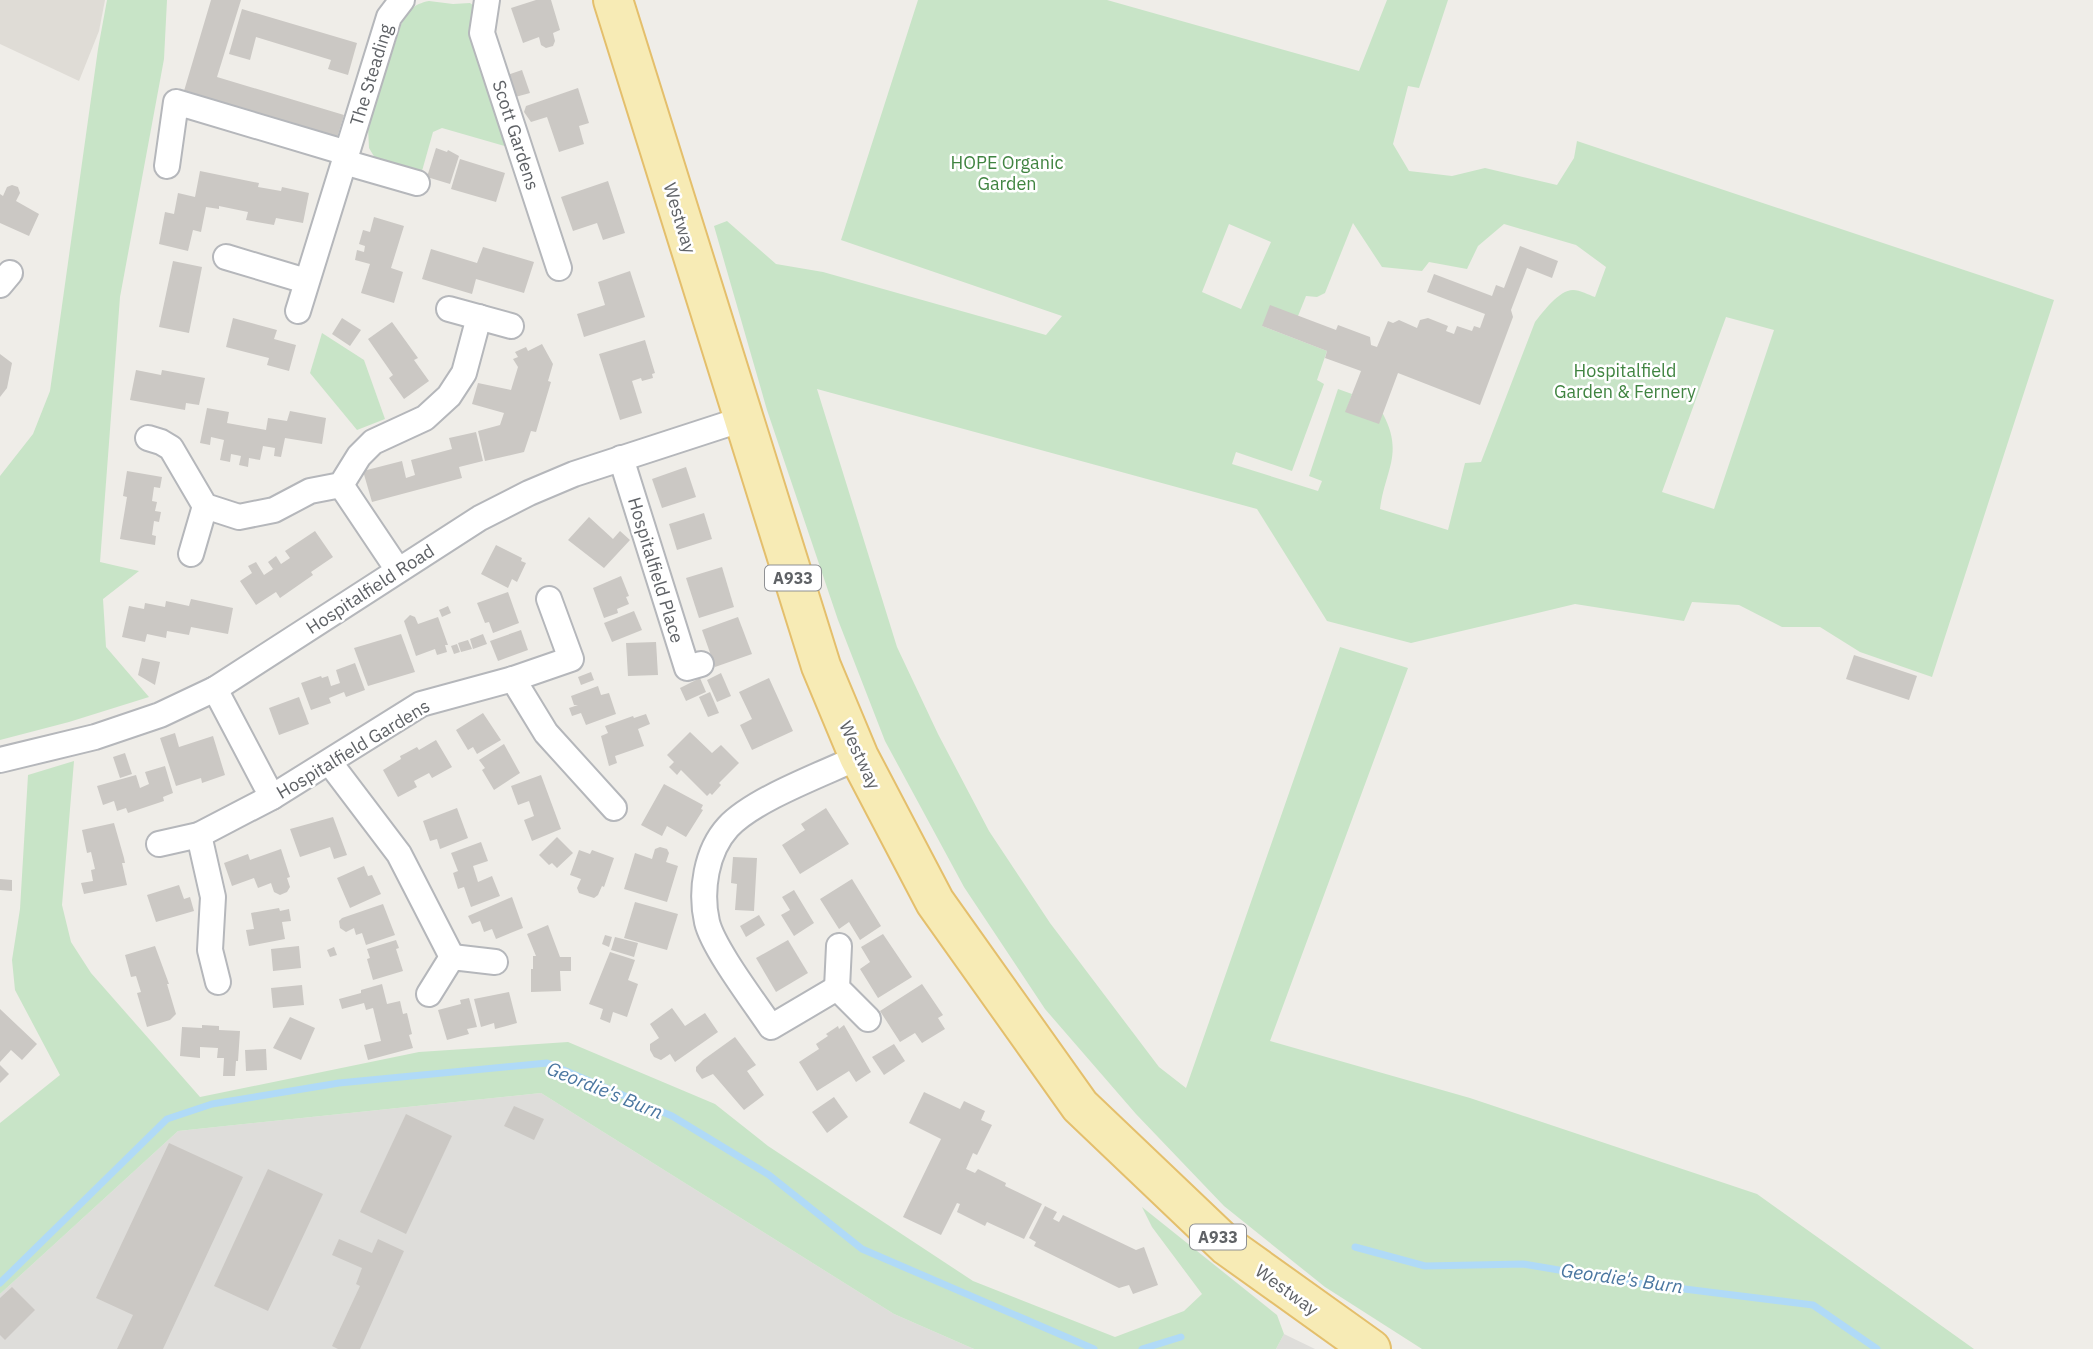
<svg xmlns="http://www.w3.org/2000/svg" width="2093" height="1349" font-family="'IBM Plex Sans',sans-serif">
  <rect width="100%" height="100%" fill="#efede8"/>
  <g fill="#deddda">
    <polygon points="541,1093 894,1314 974,1349 0,1349 0,1294 178,1131"/>
    <polygon points="1284,1334 1315,1349 1276,1349"/>
  </g>
  <polygon fill="#dfdcd6" points="0,0 105,0 99,31 79,81 0,44"/>
  <g fill="#c8e4c7" fill-rule="evenodd">
    <polygon points="107,0 167,0 164,59 120,297 100,562 139,571 103,599 106,647 149,697 69,722 0,740 0,476 33,434 50,391 98,49"/>
    <path d="M 918,0 L 1107,0 L 1359,71 L 1387,0 L 1448,0 L 1419,88 L 1408,86 L 1393,144 L 1409,171 L 1452,176 L 1485,168 L 1557,185 L 1574,158 L 1577,141 L 2054,300 L 1932,677 L 1860,652 L 1820,627 L 1782,627 L 1739,605 L 1692,602 L 1684,621 L 1575,604 L 1411,643 L 1327,621 L 1257,509 L 817,389 L 897,647 L 938,734 L 989,831 L 1050,923 L 1159,1067 L 1186,1088 L 1340,647 L 1408,668 L 1270,1041 L 1470,1098 L 1757,1194 L 1974,1349 L 1422,1349 L 1325,1287 L 1224,1206 L 1136,1114 L 1045,1009 L 964,887 L 885,741 L 838,620 L 767,410 L 714,226 L 727,221 L 776,264 L 823,272 L 1046,335 L 1062,316 L 841,240 ZM 1353,223 L 1382,267 L 1422,271 L 1429,262 L 1467,269 L 1478,246 L 1504,224 L 1576,245 L 1606,267 L 1595,297 C 1589,295 1580,290 1573,290 C 1559,290 1543,312 1535,322 L 1481,462 L 1465,463 L 1448,530 L 1380,509 C 1385,470 1404,454 1383,414 L 1346,411 L 1352,394 L 1338,389 L 1309,476 L 1322,481 L 1318,491 L 1232,464 L 1236,452 L 1292,471 L 1324,384 L 1317,380 L 1327,351 L 1262,326 L 1298,316 L 1306,296 L 1317,297 L 1325,293 ZM 1229,224 L 1271,242 L 1241,309 L 1202,292 ZM 1726,317 L 1774,330 L 1714,509 L 1662,492 Z"/>
    <path d="M 429,1 L 453,4 L 470,3 L 478,9 L 508,147 L 442,128 L 433,132 L 422,171 L 375,158 L 369,148 L 368,127 L 401,25 C 408,11 413,4 429,1 Z"/>
    <polygon points="322,333 364,360 385,419 357,430 310,373"/>
    <polygon points="74,761 62,905 71,942 91,973 200,1097 419,1052 568,1042 715,1104 768,1146 973,1281 1115,1337 1184,1311 1202,1294 1152,1227 1142,1207 1277,1315 1284,1334 1276,1349 974,1349 894,1314 541,1093 178,1131 0,1294 0,1123 60,1075 15,990 12,960 20,909 28,775"/>
  </g>
  <g fill="none" stroke-linecap="round" stroke-linejoin="round">
    <g stroke="#b0daf7" stroke-width="7">
      <polyline points="1355,1247 1425,1266 1523,1264 1636,1283 1813,1305 1877,1349"/>
      <polyline points="0,1283 167,1119 212,1104 339,1083 547,1063 672,1116 769,1175 862,1249 1094,1349"/>
      <polyline points="1142,1349 1181,1337"/>
    </g>
  </g>
  <g fill="#cbc8c4">
    <polygon points="211,0 241,0 217,77 344,115 336,141 306,132 307,128 184,91"/>
    <polygon points="536,0 551,0 560,30 553,33 555,41 553,46 546,48 541,45 539,37 523,43 511,8"/>
    <polygon points="242,9 357,43 348,75 328,69 331,60 256,37 250,60 229,54"/>
    <polygon points="522,70 530,93 508,99 501,77"/>
    <polygon points="578,88 589,123 579,126 584,144 559,152 547,117 531,122 524,112 526,106"/>
    <polygon points="436,148 447,152 448,150 459,156 450,184 427,177"/>
    <polygon points="460,159 505,173 496,202 451,189"/>
    <polygon points="200,171 259,183 258,187 281,191 282,187 309,193 303,223 276,218 274,225 246,220 248,212 219,206 219,209 206,207 201,232 193,230 188,251 159,244 165,212 174,214 178,193 195,197"/>
    <polygon points="608,181 625,233 603,240 597,223 573,231 561,197"/>
    <polygon points="12,185 18,187 20,193 16,201 39,214 29,236 0,223 0,194 3,196 7,187"/>
    <polygon points="374,217 404,226 391,268 403,272 394,303 361,293 370,264 355,260 357,250 364,252 365,246 359,244 363,230 370,232"/>
    <polygon points="1520,246 1558,261 1552,278 1527,268 1511,310 1513,317 1480,405 1398,373 1379,424 1345,412 1361,371 1325,358 1327,351 1262,326 1270,305 1336,330 1338,325 1370,337 1371,345 1377,347 1388,321 1393,323 1399,320 1417,328 1420,320 1428,318 1448,326 1446,331 1454,334 1457,326 1472,331 1474,326 1480,328 1485,314 1427,292 1434,274 1492,296 1496,285 1504,288"/>
    <polygon points="483,247 534,262 524,293 476,279 472,294 422,279 431,249 477,263"/>
    <polygon points="173,261 202,267 189,333 159,327"/>
    <polygon points="630,271 645,317 584,337 577,314 605,305 598,282"/>
    <polygon points="233,318 277,330 274,339 296,345 289,371 267,365 269,358 226,347"/>
    <polygon points="342,318 361,330 350,346 332,334"/>
    <polygon points="392,322 418,358 414,360 429,381 404,399 389,378 393,375 368,339"/>
    <polygon points="645,340 655,373 652,374 653,378 642,381 641,378 632,381 642,413 620,420 599,354"/>
    <polygon points="542,344 553,364 548,381 551,382 536,432 531,431 524,452 485,461 478,431 500,425 504,413 472,404 478,383 511,390 518,367 513,359 518,357 515,352 526,347 528,351"/>
    <polygon points="0,354 12,363 7,388 0,397"/>
    <polygon points="136,370 161,375 162,370 205,378 199,405 186,403 185,410 130,400"/>
    <polygon points="207,408 229,412 227,423 266,430 268,418 287,421 290,411 326,418 322,444 285,438 281,457 274,456 275,448 263,446 260,460 249,458 248,467 239,465 241,456 231,454 230,462 220,460 224,440 211,437 210,445 200,443"/>
    <polygon points="476,432 483,461 459,467 462,478 372,502 363,471 402,461 406,478 415,475 411,460 452,449 449,438"/>
    <polygon points="686,467 696,497 662,508 652,479"/>
    <polygon points="127,471 162,477 160,488 154,487 152,501 157,502 155,511 161,512 159,522 154,521 152,535 156,536 155,545 120,539 127,497 123,496"/>
    <polygon points="704,513 712,539 677,550 669,524"/>
    <polygon points="589,517 613,539 620,531 630,540 604,568 568,540"/>
    <polygon points="315,531 333,557 311,572 313,575 280,598 276,592 256,605 240,581 252,573 248,566 256,562 264,575 273,569 268,562 276,556 281,564 290,558 285,551"/>
    <polygon points="496,545 522,558 521,561 526,563 517,582 512,579 508,588 481,574"/>
    <polygon points="722,567 734,607 699,618 686,578"/>
    <polygon points="621,576 629,596 626,597 629,604 617,609 618,613 604,618 593,588"/>
    <polygon points="508,592 519,623 493,633 489,622 485,623 477,603"/>
    <polygon points="191,599 233,608 228,634 191,627 189,635 167,631 166,638 147,634 145,642 122,637 129,606 144,609 145,603 165,607 166,601 189,606"/>
    <polygon points="448,606 451,613 442,617 439,610"/>
    <polygon points="634,611 642,630 612,642 604,623"/>
    <polygon points="410,615 415,617 418,624 438,617 448,645 445,645 447,652 437,655 435,649 416,656 404,621"/>
    <polygon points="738,617 752,654 715,667 702,630"/>
    <polygon points="521,630 528,650 498,661 490,641"/>
    <polygon points="401,634 415,672 368,686 354,648"/>
    <polygon points="483,634 487,644 473,649 470,639"/>
    <polygon points="468,640 472,649 461,652 458,643"/>
    <polygon points="656,642 658,675 628,676 626,643"/>
    <polygon points="457,644 460,652 454,654 451,646"/>
    <polygon points="1854,655 1917,676 1909,700 1846,679"/>
    <polygon points="142,658 160,662 155,685 138,675"/>
    <polygon points="355,663 365,690 346,697 344,692 329,698 331,703 311,710 301,683 321,676 322,678 328,676 331,686 340,683 336,670"/>
    <polygon points="591,672 594,680 581,685 578,677"/>
    <polygon points="721,673 731,696 717,702 707,680"/>
    <polygon points="700,678 706,692 686,701 680,688"/>
    <polygon points="769,678 793,731 752,750 740,725 752,719 739,692"/>
    <polygon points="598,686 601,695 609,693 616,714 586,725 581,713 572,716 569,708 578,705 574,705 571,696"/>
    <polygon points="710,692 719,713 708,717 699,697"/>
    <polygon points="299,697 309,724 279,735 269,708"/>
    <polygon points="483,713 501,740 477,754 473,747 468,750 456,730"/>
    <polygon points="646,714 650,724 638,729 644,746 615,756 617,763 609,766 601,736 608,733 605,726 633,716 634,718"/>
    <polygon points="690,732 712,753 721,745 739,763 719,783 721,785 712,795 710,793 707,796 681,770 677,775 669,767 674,762 667,755"/>
    <polygon points="175,733 179,747 213,736 225,775 202,783 201,778 176,786 160,738"/>
    <polygon points="436,740 452,767 432,778 429,773 414,781 417,787 398,797 383,770 401,759 400,756 406,753 417,747 419,750"/>
    <polygon points="504,744 520,773 494,790 482,770 485,768 479,760"/>
    <polygon points="125,753 132,774 120,778 113,757"/>
    <polygon points="165,766 173,793 163,797 164,801 128,813 126,808 117,811 114,801 103,805 97,786 136,775 140,788 149,784 145,772"/>
    <polygon points="541,775 561,829 532,841 524,820 534,816 529,801 518,805 511,786"/>
    <polygon points="664,784 703,805 701,809 703,810 686,837 667,826 662,836 641,825"/>
    <polygon points="457,808 468,838 440,849 437,839 430,841 423,821"/>
    <polygon points="826,808 849,844 800,874 782,845 805,830 801,824"/>
    <polygon points="333,817 347,855 334,859 330,847 300,857 290,829"/>
    <polygon points="114,823 124,858 125,863 122,863 127,885 84,894 81,883 93,881 91,870 95,869 91,852 87,853 82,830"/>
    <polygon points="557,837 573,853 557,868 552,863 549,865 539,855"/>
    <polygon points="481,842 488,861 473,866 478,882 492,876 500,896 471,907 464,887 458,889 453,873 458,871 451,853"/>
    <polygon points="660,847 667,849 669,853 666,862 678,866 667,902 624,889 635,853 652,859 655,849"/>
    <polygon points="281,849 290,877 287,878 290,887 287,892 280,895 274,892 271,883 258,888 254,878 232,886 224,863 248,854 250,860"/>
    <polygon points="579,850 590,854 592,850 614,858 604,887 602,886 598,895 594,898 579,893 577,888 581,879 570,875"/>
    <polygon points="733,857 757,858 754,911 735,910 737,884 731,883"/>
    <polygon points="364,866 368,876 372,875 381,894 350,908 337,878"/>
    <polygon points="0,879 12,880 12,891 0,890"/>
    <polygon points="852,879 881,926 860,940 849,922 839,929 820,899"/>
    <polygon points="179,885 184,899 190,897 194,911 156,922 147,895"/>
    <polygon points="794,890 814,923 794,936 781,915 790,910 782,897"/>
    <polygon points="512,897 523,928 496,939 492,929 484,932 480,921 472,924 468,916"/>
    <polygon points="635,902 678,914 667,950 624,938"/>
    <polygon points="383,904 395,935 366,945 362,933 356,935 354,928 346,932 340,928 339,921 342,918"/>
    <polygon points="279,908 280,911 289,909 291,921 282,922 285,939 249,946 246,930 254,929 251,913"/>
    <polygon points="759,915 765,925 746,937 740,926"/>
    <polygon points="548,925 560,957 571,957 571,971 560,971 561,991 531,992 531,969 533,969 533,956 536,956 527,934"/>
    <polygon points="883,934 912,977 878,998 860,969 870,962 861,947"/>
    <polygon points="605,935 612,937 609,947 602,944"/>
    <polygon points="615,937 638,943 634,957 611,950"/>
    <polygon points="396,940 399,948 396,949 403,971 373,980 367,959 370,958 367,949"/>
    <polygon points="788,940 808,973 776,992 756,958"/>
    <polygon points="155,946 169,984 167,984 176,1014 170,1020 147,1027 137,993 141,992 136,976 131,977 125,955"/>
    <polygon points="299,946 301,968 273,971 271,949"/>
    <polygon points="334,947 337,955 330,957 327,950"/>
    <polygon points="610,952 635,960 628,980 638,984 627,1017 613,1012 610,1023 600,1019 603,1009 589,1004"/>
    <polygon points="382,984 387,1004 400,1001 403,1014 407,1013 412,1034 409,1035 413,1048 368,1060 364,1045 381,1041 373,1008 366,1010 364,1003 342,1009 339,999 361,993 361,990"/>
    <polygon points="922,984 943,1015 938,1018 945,1029 922,1043 915,1033 900,1042 880,1011"/>
    <polygon points="302,985 304,1005 273,1008 271,988"/>
    <polygon points="509,992 517,1023 495,1029 494,1023 481,1027 474,999"/>
    <polygon points="469,998 477,1027 467,1029 469,1034 447,1040 438,1010 461,1004 460,1000"/>
    <polygon points="672,1008 685,1026 705,1013 718,1032 675,1062 670,1054 661,1060 654,1057 650,1050 650,1044 659,1038 650,1024"/>
    <polygon points="0,1009 37,1044 22,1060 11,1050 0,1062"/>
    <polygon points="290,1017 315,1028 301,1060 273,1048"/>
    <polygon points="202,1025 219,1026 219,1030 240,1031 238,1061 236,1061 235,1076 223,1076 224,1058 217,1058 218,1048 200,1047 200,1058 180,1056 182,1027 202,1028"/>
    <polygon points="844,1025 871,1072 856,1082 849,1071 817,1091 799,1062 819,1049 816,1044 828,1036 826,1034 838,1026 839,1029"/>
    <polygon points="735,1037 756,1065 747,1071 764,1095 744,1110 713,1074 702,1079 696,1071 696,1067 703,1060"/>
    <polygon points="894,1044 905,1061 884,1075 872,1057"/>
    <polygon points="266,1049 267,1070 246,1071 245,1050"/>
    <polygon points="0,1065 9,1074 0,1083"/>
    <polygon points="924,1092 960,1109 964,1101 985,1111 981,1120 992,1125 977,1155 973,1153 966,1169 975,1173 978,1169 1006,1183 1005,1186 1042,1204 1024,1239 987,1222 985,1226 957,1212 960,1204 957,1203 941,1235 903,1217 941,1139 909,1123"/>
    <polygon points="834,1097 848,1117 827,1133 812,1112"/>
    <polygon points="514,1106 544,1119 534,1140 504,1126"/>
    <polygon points="406,1114 452,1136 406,1234 360,1212"/>
    <polygon points="169,1143 243,1177 163,1349 117,1349 133,1315 96,1298"/>
    <polygon points="268,1169 323,1194 268,1311 214,1286"/>
    <polygon points="1045,1206 1057,1212 1053,1219 1059,1222 1063,1215 1136,1250 1144,1247 1158,1285 1133,1294 1129,1285 1119,1288 1034,1246 1036,1242 1029,1238"/>
    <polygon points="339,1239 372,1253 378,1239 404,1251 360,1349 338,1349 332,1346 360,1286 356,1284 362,1268 332,1255"/>
    <polygon points="12,1287 35,1310 5,1340 0,1335 0,1298"/>
  </g>
  <g fill="none" stroke-linecap="round" stroke-linejoin="round">
    <defs>
      <g id="street">
        <polyline points="487,0 482,33 559,268"/>
        <polyline points="344,162 417,183"/>
        <polyline points="167,166 176,102 347,153"/>
        <polyline points="226,257 306,281"/>
        <polyline points="0,285 10,273"/>
        <polyline points="449,309 511,326"/>
        <polyline points="298,311 389,17 402,0"/>
        <polyline points="148,438 161,442 171,448 205,506 239,517 274,510 310,491 341,485 359,456 373,442 425,418 449,396 464,373 479,317"/>
        <polyline points="621,458 687,668 701,664"/>
        <polyline points="341,485 398,570"/>
        <polyline points="191,554 205,506"/>
        <polyline points="513,679 546,733 614,808"/>
        <polyline points="215,689 272,797"/>
        <polyline points="0,760 95,737 160,715 215,689 480,518 529,493 574,474 743,419"/>
        <polyline points="330,763 399,854 452,957"/>
        <polyline points="199,835 213,897 210,950 218,982"/>
        <polyline points="159,844 199,835 272,797 421,704 513,679 571,659 549,599"/>
        <polyline points="839,946 837,988 868,1019"/>
        <path d="M 837,988 L 771,1027 C 755,1003 713,948 707,922 C 700,891 706,851 728,827 C 754,799 823,774 859,757"/>
        <polyline points="429,994 452,957 495,962"/>
      </g>
      <polyline id="primary" points="613,0 821,666 859,757 935,902 1080,1106 1227,1246 1371,1349"/>
    </defs>
    <use href="#street" stroke="#b5b7bb" stroke-width="28"/>
    <use href="#primary" stroke="#e4bf6c" stroke-width="42"/>
    <use href="#street" stroke="#fff" stroke-width="24"/>
    <use href="#primary" stroke="#f7ebb5" stroke-width="38"/>
  </g>
  <g text-anchor="middle" dominant-baseline="central" stroke-width="5" stroke-linejoin="round" paint-order="stroke">
    <g fill="#fff" stroke="#8f9194" stroke-width="2">
      <rect x="765" y="565.5" width="56" height="25" rx="5"/>
      <rect x="1190" y="1224.5" width="56" height="25" rx="5"/>
    </g>
    <g font-size="16" font-weight="bold" fill="#5f6266">
      <text x="793" y="578">A933</text>
      <text x="1218" y="1237">A933</text>
    </g>
    <g font-size="18" fill="#5f6266" stroke="#fff">
      <text transform="translate(371 75) rotate(-73)">The Steading</text>
      <text transform="translate(516 135) rotate(72)">Scott Gardens</text>
      <text transform="translate(680 218) rotate(73)">Westway</text>
      <text transform="translate(656 570) rotate(73)">Hospitalfield Place</text>
      <text transform="translate(370 589) rotate(-33)">Hospitalfield Road</text>
      <text transform="translate(353 749) rotate(-31)">Hospitalfield Gardens</text>
      <text transform="translate(860 755) rotate(65)">Westway</text>
      <text transform="translate(1287 1290) rotate(36)">Westway</text>
    </g>
    <g font-size="18" fill="#408441" stroke="#fff">
      <text x="1007" y="162">HOPE Organic<tspan x="1007" dy="21">Garden</tspan></text>
      <text x="1625" y="370">Hospitalfield<tspan x="1625" dy="21">Garden &amp; Fernery</tspan></text>
    </g>
    <g font-size="19" font-style="italic" fill="#4a76a0" stroke="#fff">
      <text transform="translate(605 1090) rotate(22)">Geordie's Burn</text>
      <text transform="translate(1622 1278) rotate(8)">Geordie's Burn</text>
    </g>
  </g>
</svg>
